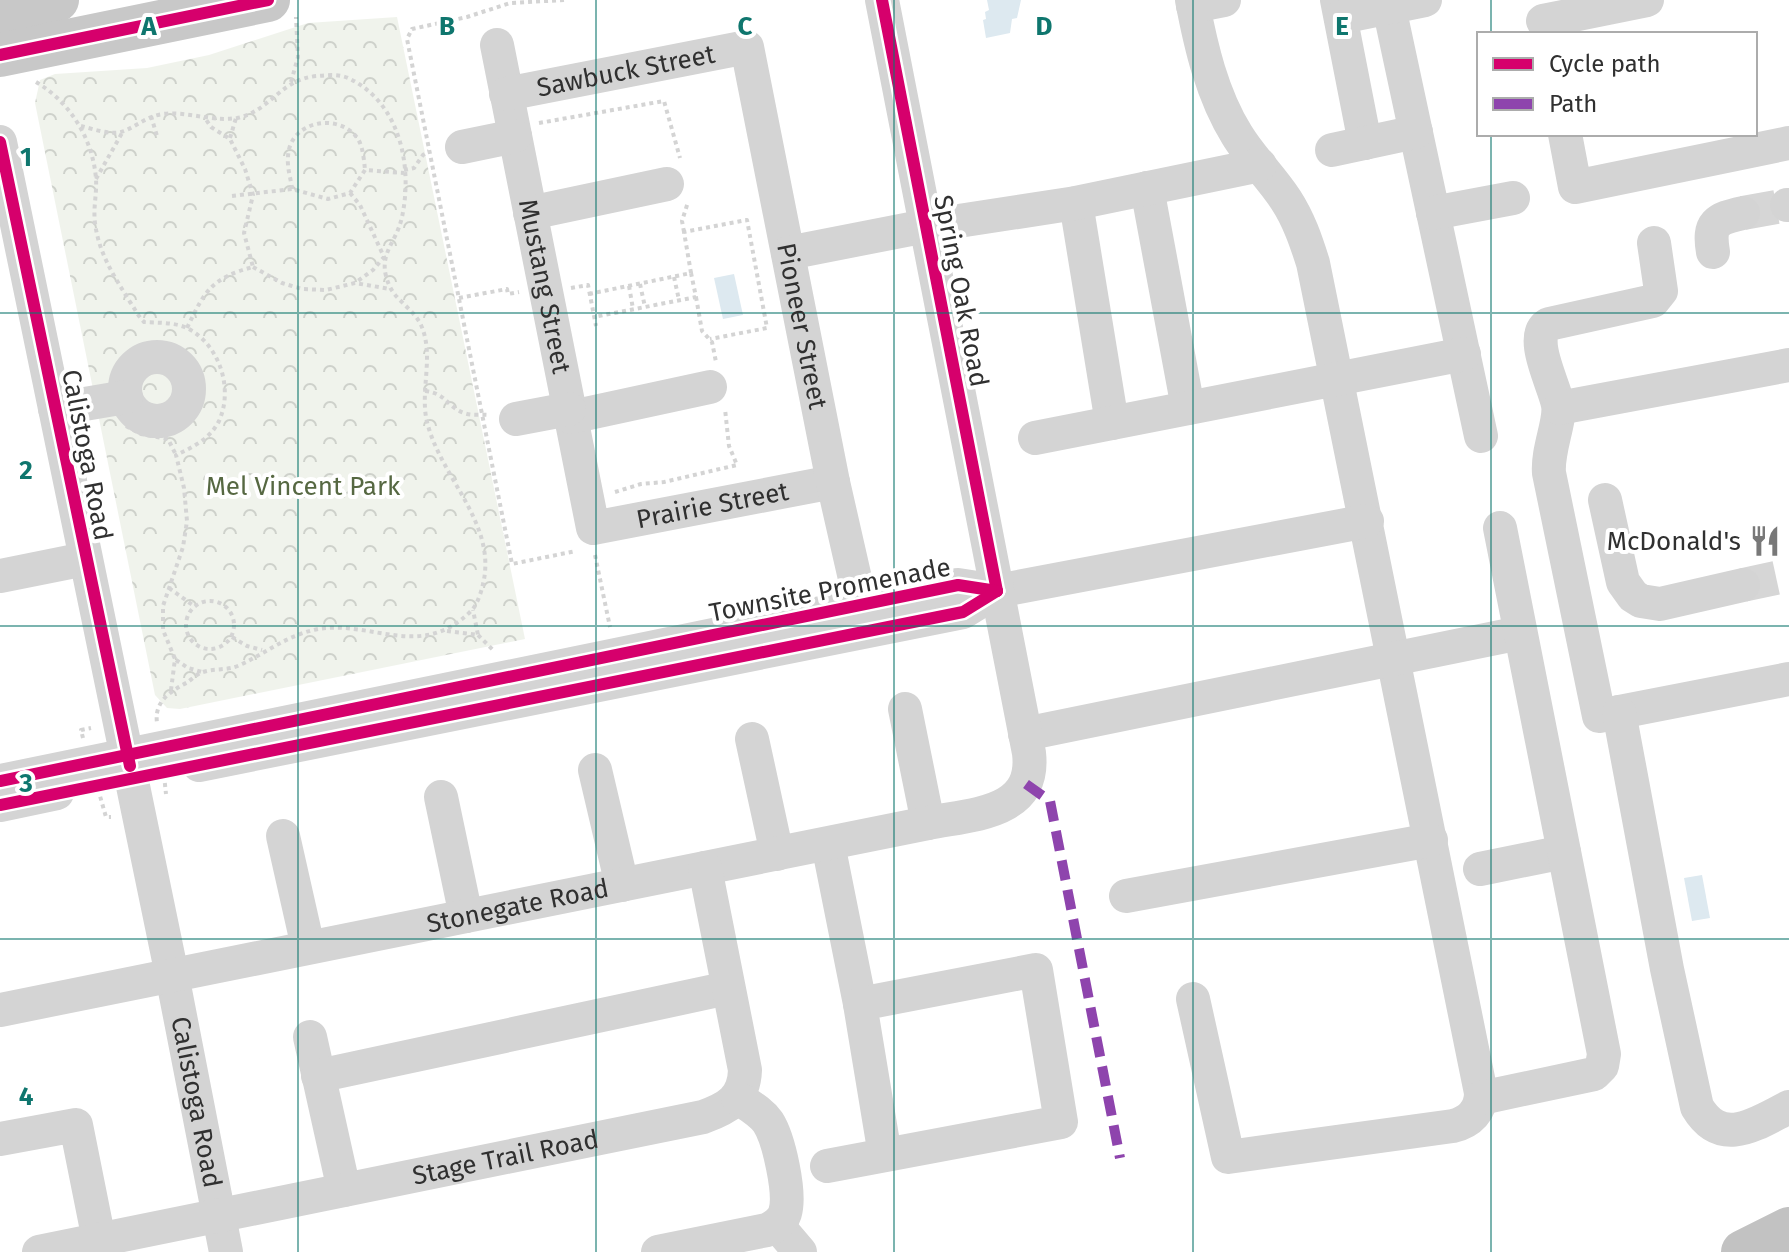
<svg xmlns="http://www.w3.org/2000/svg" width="1789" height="1252" font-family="'Fira Sans',sans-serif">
  <defs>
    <pattern id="forest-crowns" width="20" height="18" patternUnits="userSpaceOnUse" patternTransform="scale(2)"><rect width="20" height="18" fill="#f0f3ec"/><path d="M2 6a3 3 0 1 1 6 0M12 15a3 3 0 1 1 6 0" fill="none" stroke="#ced1cb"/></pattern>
  </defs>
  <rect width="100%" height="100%" fill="#fff"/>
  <polygon fill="url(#forest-crowns)" points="397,17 525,639 180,709 167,708 155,695 35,103 40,80 55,74 147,68 209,55 308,23"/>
  <g fill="#dde9f0">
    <polygon points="987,0 1021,0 1017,18 1012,19 1010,33 986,38 983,20 986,19 985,12 989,10"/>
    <polygon points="734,274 743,315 723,319 714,278"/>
    <polygon points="1702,875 1710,918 1692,921 1684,878"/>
  </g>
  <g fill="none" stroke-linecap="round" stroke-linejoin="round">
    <g stroke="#d6d6d6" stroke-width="34" stroke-dasharray="34 17" stroke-linecap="butt">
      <polyline points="1743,213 1787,205"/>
      <polyline points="1743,585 1789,575"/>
    </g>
    <g stroke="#d4d4d4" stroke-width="4" stroke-dasharray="4 4" stroke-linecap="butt">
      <polyline points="564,0 510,3 467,17 412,29 407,39 512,564 576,551"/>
      <path d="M 36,82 C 70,102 93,139 96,179 C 97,193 93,208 95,223 C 99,254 114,276 130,302 C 135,309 138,316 144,322 C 157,323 174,322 187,328 C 219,344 234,388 219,421 C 210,439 193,447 176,455 L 184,488 L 187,521 L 183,547 L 163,606 L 163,630 L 175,659 L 171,690"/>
      <polyline points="291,82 298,57 296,17"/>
      <polyline points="151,116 157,136"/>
      <polyline points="539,123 664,101 680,158"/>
      <path d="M 81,126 C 93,129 112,136 124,131 C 137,126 147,116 163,114 C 187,111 212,122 237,118 C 271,111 280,79 317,76 C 327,75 339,74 348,78 C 400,102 413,166 402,217 C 396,245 375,255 390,287 C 396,300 414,310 421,325 C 434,354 421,387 426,417 C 437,475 498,522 483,584 C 481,593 477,605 471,611 C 421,661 372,620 318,629 C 287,635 266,653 240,665 C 227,671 215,668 203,672 C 198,673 192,679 188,682 C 171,691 154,701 157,723"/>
      <polyline points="230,138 236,118"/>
      <polyline points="404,170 414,168 423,155 429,151"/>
      <polyline points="96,179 122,133"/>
      <path d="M 292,189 C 291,179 287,168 288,158 C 288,121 339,111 358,139 C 363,147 364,160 365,170"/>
      <polyline points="350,193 360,205 384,257 373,270 355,283"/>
      <polyline points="232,196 292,189 328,199 350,193 365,170 404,173"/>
      <polyline points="684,232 682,221 688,202"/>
      <polyline points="253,267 282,283 302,289 326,290 355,283 390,289"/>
      <polyline points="691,273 684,232 747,220 767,328 710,339"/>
      <polyline points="674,277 679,300"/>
      <polyline points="640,284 645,307"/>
      <polyline points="629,286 633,309"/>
      <polyline points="571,288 588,285 596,326"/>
      <polyline points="589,294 691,273 696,297 594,317"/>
      <polyline points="696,297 702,331 712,342 716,362"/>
      <polyline points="459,298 507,289 508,294 519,292"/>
      <path d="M 187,328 C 205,290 212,278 253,267 L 244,233 L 253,195 L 245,169 L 230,139 L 211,127 L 205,118"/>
      <path d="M 425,391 C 446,393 447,407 464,413 C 472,416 482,414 490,415"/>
      <polyline points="126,426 141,434 168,439 176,455"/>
      <polyline points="615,492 641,484 664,482 737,465 729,446 725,409"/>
      <polyline points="595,555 610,627"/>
      <polyline points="169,588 194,606"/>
      <circle cx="210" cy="625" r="24"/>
      <polyline points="447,631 478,635 473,610"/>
      <polyline points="478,635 493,650"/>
      <polyline points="232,637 247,646 262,650"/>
      <polyline points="176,660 188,668 202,672"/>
      <polyline points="83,738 81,730 91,728"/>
      <polyline points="164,775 166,794"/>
      <polyline points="98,789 106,817 111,817"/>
    </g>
    <g stroke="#d4d4d4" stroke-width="34">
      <path d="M 1192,0 C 1201,47 1212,95 1237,135 C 1251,158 1271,177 1286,200 C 1299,220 1306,241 1313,263 L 1481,1093 C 1481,1111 1470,1122 1453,1126 L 1228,1157 L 1193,999"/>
      <polyline points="1337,0 1365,143"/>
      <polyline points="1193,6 1224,0"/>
      <polyline points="1389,7 1481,436"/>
      <polyline points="1341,17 1425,0"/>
      <polyline points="1543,21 1647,0"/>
      <path id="s1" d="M 497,45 L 593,528 L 833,482"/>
      <path id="s2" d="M 506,94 L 747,47 L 833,482 L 861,605"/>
      <polyline points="1565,134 1575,187 1789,143"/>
      <path id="s3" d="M 0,142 L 172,975 L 226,1252"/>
      <polyline points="462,147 515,136"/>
      <polyline points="1332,150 1416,132"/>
      <polyline points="1147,188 1188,408"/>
      <polyline points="1076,203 1112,423"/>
      <polyline points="1787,205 1789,205"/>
      <polyline points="530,213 667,184"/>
      <polyline points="1433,213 1513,198"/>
      <path d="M 1654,243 L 1661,291 L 1653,301 L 1549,324 C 1527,336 1555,386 1558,405 C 1561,421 1547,450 1549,473 L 1599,716 L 1789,679"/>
      <path d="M 1713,252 C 1708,223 1716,219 1743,213"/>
      <polyline points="788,253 926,226 1076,203 1260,165"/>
      <circle cx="157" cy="389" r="32"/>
      <polyline points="1559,408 1789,365"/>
      <polyline points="55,409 126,397"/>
      <polyline points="571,417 710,387"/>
      <polyline points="516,419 569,409"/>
      <polyline points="1035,438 1464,354"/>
      <polyline points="1605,500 1623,582 1633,596 1641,601 1660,604 1743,585"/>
      <polyline points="0,576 85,559"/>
      <polyline points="905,709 928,823"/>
      <path d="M 1619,712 L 1667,969 L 1697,1107 C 1722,1149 1757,1123 1789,1107"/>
      <polyline points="1025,734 1520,633"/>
      <polyline points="752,739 777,854"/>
      <polyline points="199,765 963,612 997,591"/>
      <polyline points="595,770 622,885"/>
      <polyline points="0,781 958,585 997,591 1367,521"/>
      <polyline points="441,797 466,916"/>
      <polyline points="0,805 57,793"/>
      <polyline points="283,836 308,947"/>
      <polyline points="828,844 860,1004"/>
      <polyline points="1480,869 1564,852"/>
      <polyline points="1126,896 1431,840"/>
      <path id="s4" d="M 0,1010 L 928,823 C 973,814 1036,814 1029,753 L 882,0"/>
      <polyline points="310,1037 344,1190"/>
      <polyline points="318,1076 728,988"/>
      <polyline points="1481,1098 1594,1074 1602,1066 1604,1054 1500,528"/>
      <polyline points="0,1139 76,1125 99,1240"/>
      <polyline points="827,1166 1061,1122 1036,970 860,1004 885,1155"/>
      <polyline points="777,1225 800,1252"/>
      <path id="s5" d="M 39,1252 L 703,1117 C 728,1108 744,1099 745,1070 L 705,868"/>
      <path d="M 658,1252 L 767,1230 C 775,1226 782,1222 785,1213 C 791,1194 779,1139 768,1122 C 760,1111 748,1105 738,1098"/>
    </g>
    <g stroke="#c8c8c8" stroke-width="44">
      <polyline points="0,12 57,0"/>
      <polyline points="0,55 268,0"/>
    </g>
    <polyline stroke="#c2c2c2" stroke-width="44" points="1743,1252 1789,1229"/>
    <polyline stroke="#8e44ad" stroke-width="10" stroke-dasharray="20 10" stroke-linecap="butt" points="1026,784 1050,801 1120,1158"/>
    <defs>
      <g id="cycleway">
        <polyline points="882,0 997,591"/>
        <polyline points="0,55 268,0"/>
        <polyline points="0,142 130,766"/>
        <polyline points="0,781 958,585 997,591"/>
        <polyline points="0,805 963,612 997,591"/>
      </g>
    </defs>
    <use href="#cycleway" stroke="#fff" stroke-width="17"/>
    <use href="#cycleway" stroke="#d6006c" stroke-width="12"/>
  </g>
  <path fill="none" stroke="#0f766e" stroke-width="2" stroke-opacity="0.55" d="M 298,0 L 298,1252M 596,0 L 596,1252M 894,0 L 894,1252M 1193,0 L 1193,1252M 1491,0 L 1491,34M 1491,134 L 1491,1252M 0,313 L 1789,313M 0,626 L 1789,626M 0,939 L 1789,939"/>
  <defs>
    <symbol id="restaurant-bare" viewBox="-9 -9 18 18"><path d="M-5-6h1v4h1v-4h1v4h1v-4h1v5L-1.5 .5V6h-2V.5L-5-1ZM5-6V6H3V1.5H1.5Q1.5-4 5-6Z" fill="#787878" stroke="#fff" stroke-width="2.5" paint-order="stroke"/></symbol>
  </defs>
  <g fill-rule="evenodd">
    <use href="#restaurant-bare" x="1743" y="519" width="44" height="44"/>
  </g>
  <g text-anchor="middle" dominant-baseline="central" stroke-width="8" stroke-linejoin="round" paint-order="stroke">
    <g font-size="26" fill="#303030" stroke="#fff">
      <text stroke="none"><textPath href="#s2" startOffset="122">Sawbuck Street</textPath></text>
      <text stroke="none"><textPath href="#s1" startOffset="246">Mustang Street</textPath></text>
      <text transform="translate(961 291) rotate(79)">Spring Oak Road</text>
      <text stroke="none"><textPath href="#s2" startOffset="530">Pioneer Street</textPath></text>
      <text transform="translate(87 455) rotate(79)">Calistoga Road</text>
      <text stroke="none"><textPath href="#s1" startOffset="614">Prairie Street</textPath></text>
      <text transform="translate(830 590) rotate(-11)">Townsite Promenade</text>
      <text stroke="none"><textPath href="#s4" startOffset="528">Stonegate Road</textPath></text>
      <text stroke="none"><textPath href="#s3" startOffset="980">Calistoga Road</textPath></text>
      <text stroke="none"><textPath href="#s5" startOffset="476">Stage Trail Road</textPath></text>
    </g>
    <g font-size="26" fill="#566842" stroke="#fff">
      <text x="303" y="486">Mel Vincent Park</text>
    </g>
    <g font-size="26" fill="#303030" stroke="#fff" text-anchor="end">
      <text x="1741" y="541">McDonald's</text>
    </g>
  </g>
  <g font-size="26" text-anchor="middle" font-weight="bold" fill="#0f766e" stroke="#fff" stroke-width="8" stroke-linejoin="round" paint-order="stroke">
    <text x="149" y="35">A</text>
    <text x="447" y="35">B</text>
    <text x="745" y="35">C</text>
    <text x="1044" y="35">D</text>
    <text x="1342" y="35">E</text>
    <text x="26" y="166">1</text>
    <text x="26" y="479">2</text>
    <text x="26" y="792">3</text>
    <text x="26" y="1105">4</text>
  </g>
  <rect x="1477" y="32" width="280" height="104" fill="#ffffff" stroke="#acacac" stroke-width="2"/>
  <rect x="1493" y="58" width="40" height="12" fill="#d6006c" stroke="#acacac" stroke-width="2"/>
  <text x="1549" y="72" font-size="24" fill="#303030">Cycle path</text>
  <rect x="1493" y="98" width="40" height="12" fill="#8e44ad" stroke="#acacac" stroke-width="2"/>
  <text x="1549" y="112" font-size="24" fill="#303030">Path</text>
</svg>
